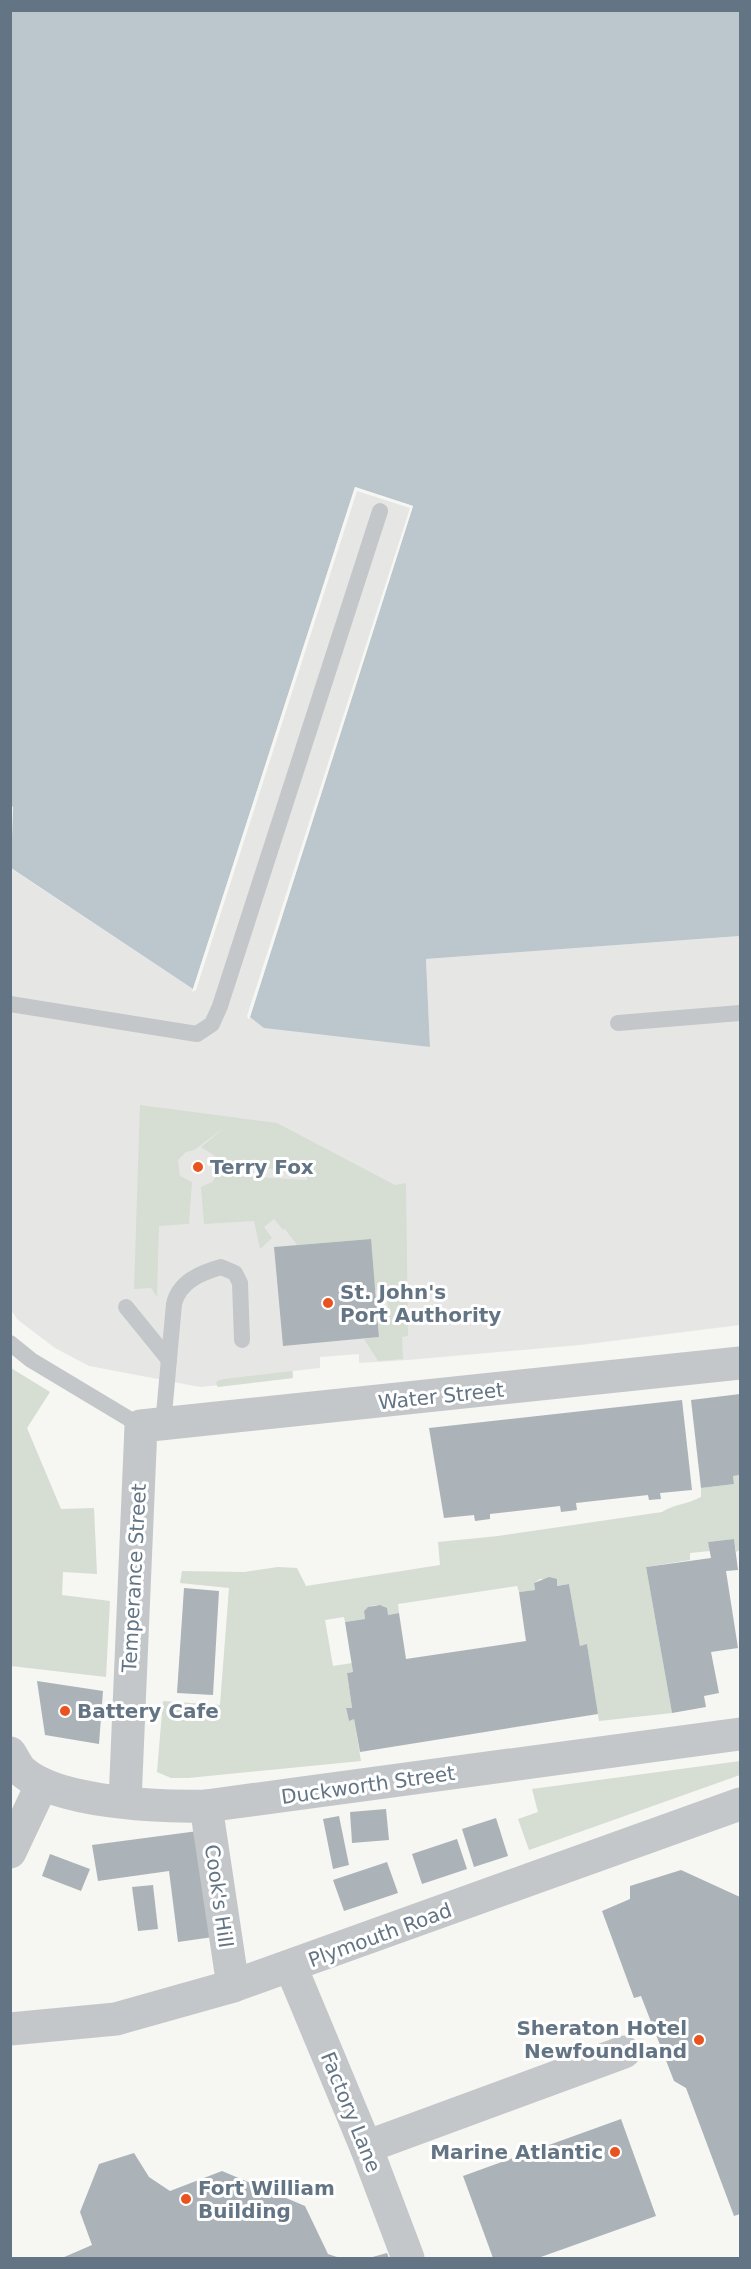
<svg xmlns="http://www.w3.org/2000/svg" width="751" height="2269" font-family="'DejaVu Sans',sans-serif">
  <rect width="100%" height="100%" fill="#f6f6f2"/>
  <polygon fill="#e6e7e5" points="355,487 413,506 250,1017 430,1047 426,959 740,936 740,1325 580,1345 408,1360 359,1363 359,1354 320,1357 320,1368 293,1371 293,1378 200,1387 89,1366 55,1348 18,1320 11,1310 10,868 193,989"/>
  <g fill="#d6ddd3">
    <polygon points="140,1105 277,1123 395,1185 406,1183 408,1336 402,1337 403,1359 378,1361 364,1339 379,1337 378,1317 389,1314 386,1290 375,1290 370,1239 297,1245 285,1229 283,1230 274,1219 264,1227 272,1238 260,1249 254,1221 204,1224 201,1187 212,1182 217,1175 307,1180 307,1172 217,1164 215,1156 201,1147 224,1128 194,1150 186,1152 178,1160 180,1176 192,1182 189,1224 159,1226 157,1297 151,1288 134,1289"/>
    <polygon points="11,1368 50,1392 27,1428 61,1509 94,1508 97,1574 63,1572 62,1595 110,1601 106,1677 11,1666"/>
    <polygon points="292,1371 293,1378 218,1387 216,1384 217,1381 224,1379"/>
    <path d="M 740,1475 L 740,1550 L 736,1552 L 734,1539 L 708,1542 L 710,1551 L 690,1553 L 690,1560 L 646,1567 L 672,1713 L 599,1721 L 587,1645 L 580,1646 L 569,1584 L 557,1586 L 557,1579 L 540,1579 L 534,1583 L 535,1590 L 519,1592 L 517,1586 L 398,1604 L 399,1613 L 388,1615 L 385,1607 C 377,1604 370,1605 364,1611 L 365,1619 L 345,1622 L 344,1617 L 325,1620 L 333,1666 L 352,1663 L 353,1672 L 347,1673 L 352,1708 L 346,1709 L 349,1720 L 354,1719 L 361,1761 L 188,1778 L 171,1778 L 157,1772 L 163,1701 L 220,1705 L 229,1588 L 180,1583 L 182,1571 L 244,1572 L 278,1567 L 297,1568 L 306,1586 L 440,1565 L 438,1542 L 498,1536 L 662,1512 C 675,1504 688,1504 701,1497 L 701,1488 L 734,1484 L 733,1476 Z"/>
    <polygon points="740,1761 740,1775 529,1850 518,1819 538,1812 532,1789"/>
  </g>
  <polygon fill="#bcc7cd" points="11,11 740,11 740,936 426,959 430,1047 264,1028 250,1017 413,506 355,487 193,989 11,868 13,807 10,805"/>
  <polygon fill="#f6f6f2" points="355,487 413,506 249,1020 247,1016 410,508 357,491 196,990 192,992"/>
  <g fill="#abb3b8">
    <polygon points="371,1239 379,1337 283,1346 274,1247"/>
    <polygon points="740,1394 740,1475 733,1476 734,1484 701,1488 691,1400"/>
    <polygon points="682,1400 692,1490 660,1493 661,1499 649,1500 648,1495 576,1503 577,1510 561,1512 560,1506 490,1514 490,1519 475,1521 474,1515 444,1518 429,1428"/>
    <polygon points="734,1539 738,1570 726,1571 738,1648 711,1652 719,1693 704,1696 706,1707 672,1713 646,1567 711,1558 708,1542"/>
    <polygon points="549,1577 557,1579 557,1586 569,1584 580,1646 587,1644 598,1714 360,1752 354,1719 349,1721 346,1708 352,1708 347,1673 353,1672 345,1622 365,1619 364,1611 368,1607 380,1605 387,1608 388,1615 399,1613 406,1659 526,1641 519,1592 535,1590 534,1583"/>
    <polygon points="184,1588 219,1591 213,1695 177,1693"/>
    <polygon points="37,1681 103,1691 99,1744 45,1735"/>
    <polygon points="386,1809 389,1840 352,1843 350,1812"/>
    <polygon points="339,1816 349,1865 333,1869 323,1819"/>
    <polygon points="496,1818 508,1856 474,1867 462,1829"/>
    <polygon points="198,1831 213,1937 178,1942 169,1871 98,1881 92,1845"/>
    <polygon points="457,1839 467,1869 422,1884 412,1854"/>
    <polygon points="50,1854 90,1869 81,1891 42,1876"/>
    <polygon points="387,1862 398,1893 344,1911 333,1880"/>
    <polygon points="681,1870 740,1897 740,2214 734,2216 686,2088 674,2081 641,1996 634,1998 602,1911 630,1899 630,1886"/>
    <polygon points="153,1885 158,1929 138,1931 132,1887"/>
    <polygon points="621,2119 656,2216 538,2258 493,2258 463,2176"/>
    <polygon points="134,2153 149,2177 170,2191 222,2171 305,2206 328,2254 340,2258 62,2258 92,2245 80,2212 99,2164"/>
    <polygon points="387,2253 389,2258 369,2258"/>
  </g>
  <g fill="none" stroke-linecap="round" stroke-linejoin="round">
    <g stroke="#c3c7ca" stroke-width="16">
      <polyline points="10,1004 197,1034 212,1024 220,1006 380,511"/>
      <polyline points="618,1023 740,1013"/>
      <polyline points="126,1307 169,1360"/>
      <polyline points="10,1343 31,1360 141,1426"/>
      <path d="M 163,1425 L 174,1304 C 179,1282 200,1273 221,1267 L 235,1273 L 240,1283 L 242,1340"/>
    </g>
    <g stroke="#c3c7ca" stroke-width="33">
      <polyline points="125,1802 141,1426 740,1363"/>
      <polyline points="206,1806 233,1986"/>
      <polyline points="291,1967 366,2147 408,2258"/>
      <polyline points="10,2029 116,2019 233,1986 740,1804"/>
      <polyline points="366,2147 624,2052"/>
    </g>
    <g stroke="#c3c7ca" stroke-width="33">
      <path d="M 10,1753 C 14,1759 18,1768 23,1772 C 59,1803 159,1807 206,1806 L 740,1734"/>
      <polyline points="10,1852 42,1784"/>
    </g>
  </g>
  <g fill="#e9531f" stroke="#fff" stroke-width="2">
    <circle cx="198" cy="1167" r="6"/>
    <circle cx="328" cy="1303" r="6"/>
    <circle cx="65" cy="1711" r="6"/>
    <circle cx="699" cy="2040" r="6"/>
    <circle cx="615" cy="2152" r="6"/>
    <circle cx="186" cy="2199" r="6"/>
  </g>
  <g text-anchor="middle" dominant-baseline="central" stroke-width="6" stroke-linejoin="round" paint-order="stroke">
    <g font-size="20" font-weight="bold" fill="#637584" stroke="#fff" text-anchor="start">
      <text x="210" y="1167">Terry Fox</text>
      <text x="340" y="1292">St. John's<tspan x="340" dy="23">Port Authority</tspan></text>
      <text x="77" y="1711">Battery Cafe</text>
      <text x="687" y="2028" text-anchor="end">Sheraton Hotel<tspan x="687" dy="23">Newfoundland</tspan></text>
      <text x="603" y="2152" text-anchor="end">Marine Atlantic</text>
      <text x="198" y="2188">Fort William<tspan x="198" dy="23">Building</tspan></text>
    </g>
    <g font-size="20" fill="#637584" stroke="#fff">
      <text transform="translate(441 1396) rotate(-6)">Water Street</text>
      <text transform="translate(134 1578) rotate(-87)">Temperance Street</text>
      <text transform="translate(368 1785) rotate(-8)">Duckworth Street</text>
      <text transform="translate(219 1896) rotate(82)">Cook's Hill</text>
      <text transform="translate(380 1935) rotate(-20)">Plymouth Road</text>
      <text transform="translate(351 2112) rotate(68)">Factory Lane</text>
    </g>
  </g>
  <rect width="751" height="2269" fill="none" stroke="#637584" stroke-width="24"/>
</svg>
